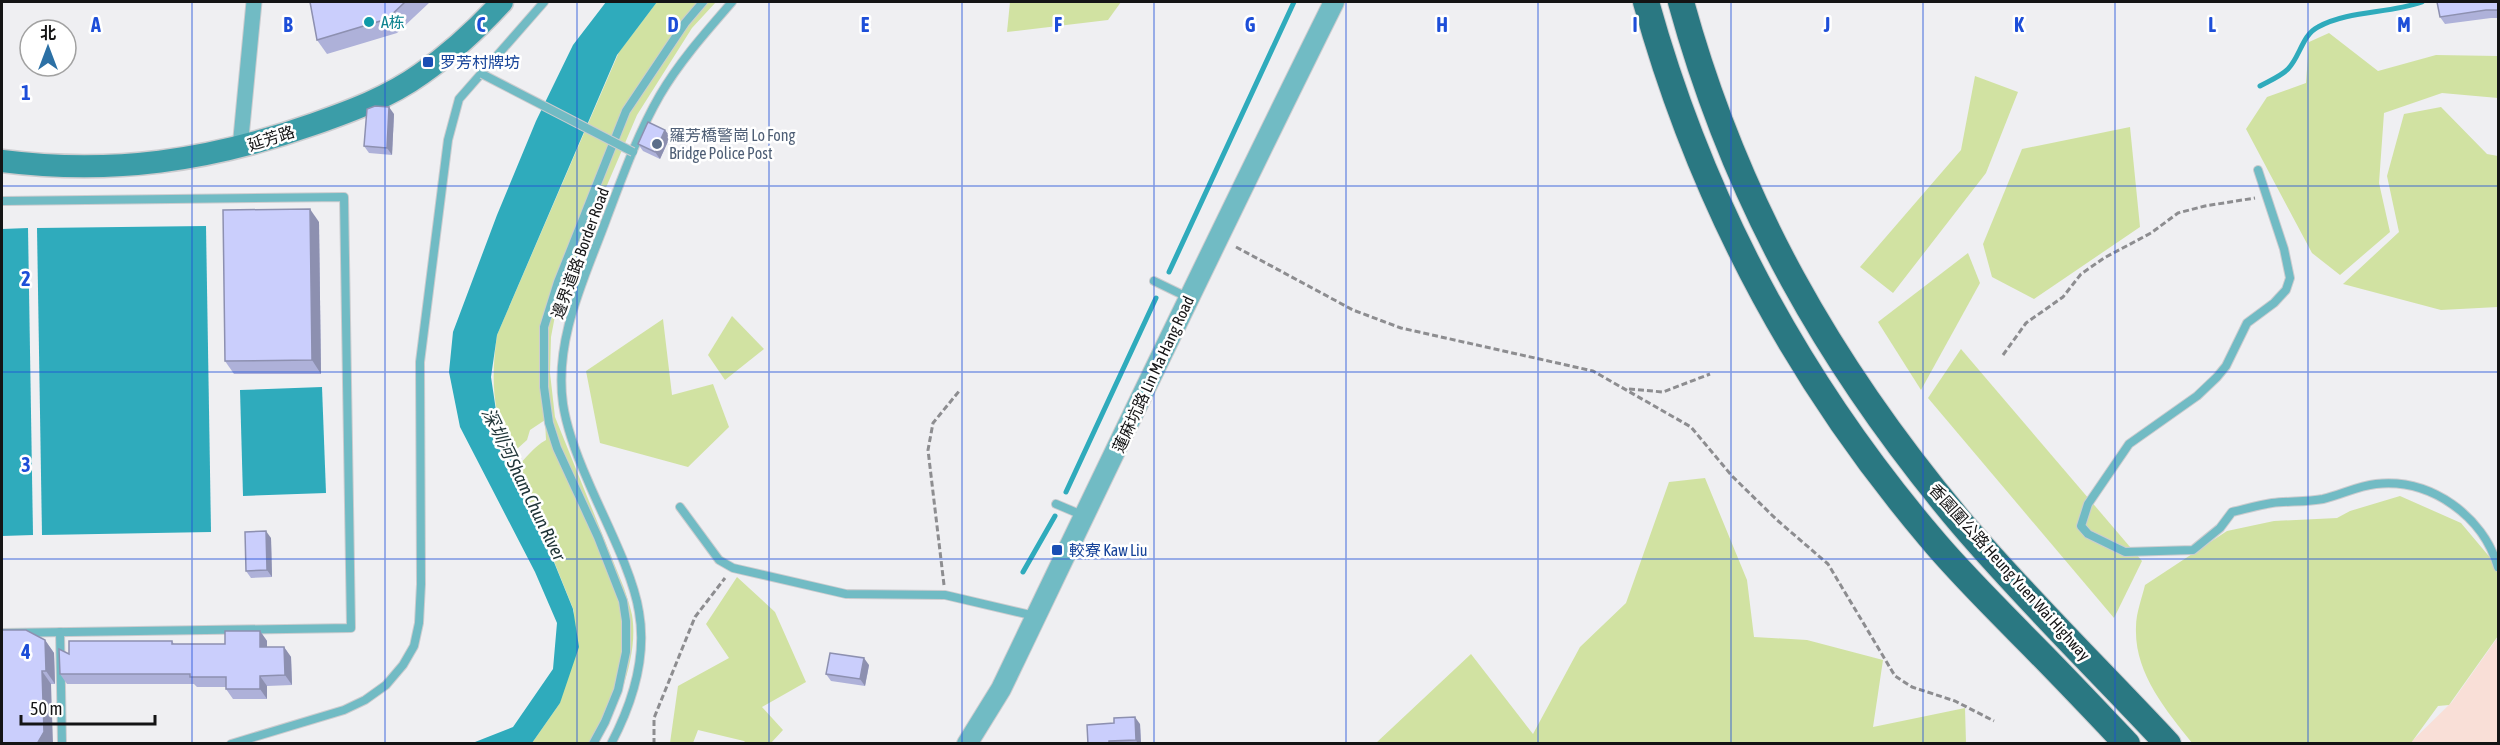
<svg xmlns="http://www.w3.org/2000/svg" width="2500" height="745" font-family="'Asap Condensed','Noto Sans SC',sans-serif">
  <rect width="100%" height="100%" fill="#efeff2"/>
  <polygon fill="#f9dfd7" points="2498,637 2498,743 2409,744 2452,702"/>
  <g fill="#d1e2a2">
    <path d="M 657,2 L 716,2 L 692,28 L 637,115 L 558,300 L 551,337 L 550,373 L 555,417 L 624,588 C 627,597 630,606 632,615 C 639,656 617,708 599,743 L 532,743 L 560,703 L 574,611 L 516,467 C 527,458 533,447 546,440 L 545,420 L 530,430 L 527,440 L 517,449 L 509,450 C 492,409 491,378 497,335 L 619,52 Z"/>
    <polygon points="1010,2 1121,2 1108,20 1007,32"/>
    <polygon points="2329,33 2378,71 2436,55 2498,56 2498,98 2442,93 2384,113 2379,183 2390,232 2340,275 2312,253 2246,129 2267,97 2306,83 2309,42"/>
    <polygon points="1975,76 2018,92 1986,173 1893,293 1860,267 1961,150"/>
    <polygon points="2441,107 2487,154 2498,156 2498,307 2441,310 2343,284 2399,232 2387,176 2404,114"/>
    <polygon points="2130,127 2140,227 2034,299 1992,277 1983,244 2022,149"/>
    <polygon points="1968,253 1980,283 1921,390 1878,322"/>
    <polygon points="732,316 764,349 725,380 708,355"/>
    <polygon points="663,319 672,395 713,384 729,427 688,467 600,443 586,371"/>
    <polygon points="1961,349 2142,561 2114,618 1928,398"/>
    <polygon points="1705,478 1747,580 1754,637 1807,640 1883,660 1873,727 1965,708 1966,743 1376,743 1471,654 1533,734 1580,647 1626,603 1669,482"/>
    <path d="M 2400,496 L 2461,523 L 2498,567 L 2498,636 L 2449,705 L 2438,706 L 2411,743 L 2192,743 C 2166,710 2134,673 2136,627 C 2136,613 2142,598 2145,585 L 2227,531 L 2274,521 L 2337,518 L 2350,511 Z"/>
    <polygon points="737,577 775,612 806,682 762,707 783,730 771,743 746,743 744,741 698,730 693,743 670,743 678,686 729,658 706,624"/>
  </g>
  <g fill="#2fabbc">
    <polygon points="606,2 657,2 617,55 497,335 491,377 498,424 573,609 579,647 560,703 532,743 464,743 475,742 513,727 553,669 557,623 535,572 460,427 449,372 453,332 497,215 536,121 573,45"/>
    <polygon points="206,226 211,532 42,535 37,228"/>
    <polygon points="28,228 33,535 2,536 2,229"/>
    <polygon points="322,387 326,493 243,496 240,390"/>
  </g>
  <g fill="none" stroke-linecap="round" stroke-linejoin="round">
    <g stroke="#2fabbc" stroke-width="5">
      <path d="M 2260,86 C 2269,81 2281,76 2288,69 C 2300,57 2302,35 2318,27 C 2349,10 2389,14 2422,2"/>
      <polyline points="1169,272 1294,2"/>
      <polyline points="1066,492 1156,298"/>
      <polyline points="1023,572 1055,516"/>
    </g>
    <defs>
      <g id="service">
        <path d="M 2258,170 L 2284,249 L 2290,278 L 2286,290 L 2274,303 L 2247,323 L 2226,366 L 2217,377 L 2197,396 L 2129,444 L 2088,504 L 2081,526 L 2088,534 L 2125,552 L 2193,550 L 2220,528 L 2232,512 C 2245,509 2259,505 2272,503 C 2289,501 2307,502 2323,499 C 2341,495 2357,486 2376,484 C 2431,478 2483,516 2498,567"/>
        <polyline points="2,201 344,197 351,628 2,633"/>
        <polyline points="1154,281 1187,297"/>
        <polyline points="1056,504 1082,515"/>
        <polyline points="680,507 719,560 733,568 846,594 945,595 1035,616"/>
        <polyline points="60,632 62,744"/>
        <polyline points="231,744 344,710 365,700 386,685 403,665 414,646 419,623 421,584 420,362 448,140 459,99 544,2"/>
        <polyline points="593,744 605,722 618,690 626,652 626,621 623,601 598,537 557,448 549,423 544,387 544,327 558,282 626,111 685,23 703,2"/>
        <path d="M 611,744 C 632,704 647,657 639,612 C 633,573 604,519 588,481 C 577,456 567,431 563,404 C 554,339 584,280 606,220 C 622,178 637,135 660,95 C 680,61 706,32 732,2"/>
      </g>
      <polyline id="minor" points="240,148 254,2"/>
      <path id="tertiary" d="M 967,744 L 1001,689 L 1013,664 C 1119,443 1225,221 1334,2"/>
      <path id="secondary" d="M 2,161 C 112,175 209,161 314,124 C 351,111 389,97 421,74 C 450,54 478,28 502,2"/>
      <g id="trunk">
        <path d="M 1646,2 C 1701,200 1797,380 1930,537 C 1959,572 1991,603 2023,636 C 2058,671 2092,707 2127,744"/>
        <path d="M 1681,2 C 1736,202 1830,367 1963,525 C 2028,601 2100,671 2168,744"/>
      </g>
    </defs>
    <use href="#service" stroke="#cccccf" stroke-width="10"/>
    <use href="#minor" stroke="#cccccf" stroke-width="17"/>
    <use href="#tertiary" stroke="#cccccf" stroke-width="22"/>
    <use href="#secondary" stroke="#cccccf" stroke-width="25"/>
    <use href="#trunk" stroke="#cccccf" stroke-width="28"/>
    <g stroke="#8d8d90" stroke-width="3" stroke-dasharray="6 3" stroke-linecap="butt">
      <polyline points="1236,247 1353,310 1401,328 1593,371 1691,427 1732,476 1777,520 1828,564 1895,676 1912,687 1955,701 1994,721"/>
      <polyline points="2003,355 2026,323 2063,297 2081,274 2104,258 2151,233 2178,213 2205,206 2255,198"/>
      <polyline points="1629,389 1663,392 1710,374"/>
      <polyline points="944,585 928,450 933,423 960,390"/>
      <polyline points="654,744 654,718 695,617 725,578"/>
    </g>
    <use href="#service" stroke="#71bbc4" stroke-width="8"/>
    <use href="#minor" stroke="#71bbc4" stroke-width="15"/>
    <use href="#tertiary" stroke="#71bbc4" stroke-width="20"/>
    <use href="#secondary" stroke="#3b9da8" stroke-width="22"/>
    <use href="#trunk" stroke="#2a7882" stroke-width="26"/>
    <defs>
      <polyline id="service-bridge" points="482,74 633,152"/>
    </defs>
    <use href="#service-bridge" stroke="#cccccf" stroke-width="10" stroke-linecap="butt"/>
    <use href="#service-bridge" stroke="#71bbc4" stroke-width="8"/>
  </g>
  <g fill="#aeb1d9">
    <polygon points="310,2 430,2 397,33 327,54 317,40"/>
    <polygon points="2499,2 2499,18 2491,18 2445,24 2440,17"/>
    <polygon points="394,114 392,155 369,153 364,146"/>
    <polygon points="665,130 670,137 660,159 643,151 638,144"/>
    <polygon points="319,222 321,374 234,374 225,361"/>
    <polygon points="271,538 272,577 251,578 246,571"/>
    <polygon points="260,631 267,641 267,647 284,647 291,657 292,685 267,686 267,699 233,699 226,689 226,687 197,687 194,684 67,684 60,674 69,654 172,641 174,644 225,644"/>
    <polygon points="45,640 54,653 55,684 51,684 2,744"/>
    <polygon points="869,665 865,686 831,681 826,674"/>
    <polygon points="1140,724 1141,744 1088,744"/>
  </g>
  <g fill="#8d90b0">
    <polygon points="389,107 394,114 392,155 387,148"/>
    <polygon points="665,130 670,137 660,159 655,152"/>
    <polygon points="310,209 319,222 321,374 312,360"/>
    <polygon points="266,531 271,538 272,577 267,570"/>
    <polygon points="260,631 267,641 267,657 260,647"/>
    <polygon points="45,640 54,653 55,684 46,671"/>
    <polygon points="284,647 291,657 292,685 285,675"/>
    <polygon points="864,658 869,665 865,686 860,679"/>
    <polygon points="42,671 51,684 53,744 37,744"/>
    <polygon points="260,676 267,686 267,699 260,689"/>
    <polygon points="1135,717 1140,724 1141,744 1138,744 1136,740"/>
  </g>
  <g fill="#cacefc" stroke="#8d90b0" stroke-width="1.5">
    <polygon points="310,2 405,2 387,19 317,40"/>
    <polygon points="2437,2 2499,2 2499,10 2486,10 2440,17"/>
    <polygon points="375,106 389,107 387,148 364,146 367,109"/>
    <polygon points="648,122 665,130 655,152 638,144"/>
    <polygon points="310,209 312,360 225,361 223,210"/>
    <polygon points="266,531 267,570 246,571 245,532"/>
    <polygon points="2,630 26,630 45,640 46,671 42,671 44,732 37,744 2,744"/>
    <polygon points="225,631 260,631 260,647 284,647 285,675 260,676 260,689 226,689 226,677 190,677 190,674 60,674 59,649 69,654 69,641 172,641 172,644 225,644"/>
    <polygon points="830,653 864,658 860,679 826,674"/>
    <polygon points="1135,717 1136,740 1109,741 1109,744 1088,744 1087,725 1114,723 1114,718"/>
  </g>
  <path fill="none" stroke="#1d4ed8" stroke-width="1.5" stroke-opacity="0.55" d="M 192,2 L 192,744M 385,2 L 385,744M 577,2 L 577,744M 769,2 L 769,744M 962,2 L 962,744M 1154,2 L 1154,744M 1346,2 L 1346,744M 1538,2 L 1538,744M 1731,2 L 1731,744M 1923,2 L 1923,744M 2115,2 L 2115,744M 2308,2 L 2308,744M 2,186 L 2498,186M 2,372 L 2498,372M 2,559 L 2498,559"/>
  <circle fill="#0f9aa8" stroke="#fff" stroke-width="2" cx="369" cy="22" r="6"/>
  <g fill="#1a4fb4" stroke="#fff" stroke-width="2">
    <rect x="422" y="56" width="12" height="12" rx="3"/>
    <rect x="1051" y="544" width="12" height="12" rx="3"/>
  </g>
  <circle fill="#5c6f8a" stroke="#fff" stroke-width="2" cx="657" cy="144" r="6"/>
  <g text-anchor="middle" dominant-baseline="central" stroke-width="5" stroke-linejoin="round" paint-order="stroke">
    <g font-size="16" fill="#0d838f" stroke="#fff" text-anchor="start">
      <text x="381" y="22">A栋</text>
    </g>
    <g font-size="16" fill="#164399" stroke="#fff" text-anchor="start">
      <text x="440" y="62">罗芳村牌坊</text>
      <text x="1069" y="550">較寮 Kaw Liu</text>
    </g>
    <g font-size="16" fill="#4e5e75" stroke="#fff" text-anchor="start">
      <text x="669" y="135">羅芳橋警崗 Lo Fong<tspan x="669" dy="18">Bridge Police Post</tspan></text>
    </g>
    <g font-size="16" fill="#141415" stroke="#fff">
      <text transform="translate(271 138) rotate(-18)">延芳路</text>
      <text transform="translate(580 253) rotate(-70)">邊界道路 Border Road</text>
      <text transform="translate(1153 374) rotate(-65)">蓮麻坑路 Lin Ma Hang Road</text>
      <text transform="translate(2010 572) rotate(48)">香園圍公路 Heung Yuen Wai Highway</text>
    </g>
    <g font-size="18" font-style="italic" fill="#1e3336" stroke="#fff">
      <text transform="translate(524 484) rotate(64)">深圳河 Sham Chun River</text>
    </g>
  </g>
  <g font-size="20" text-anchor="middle" font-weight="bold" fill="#1d4ed8" stroke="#fff" stroke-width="5" stroke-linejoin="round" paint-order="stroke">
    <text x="96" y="32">A</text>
    <text x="288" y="32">B</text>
    <text x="481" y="32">C</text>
    <text x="673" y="32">D</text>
    <text x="865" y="32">E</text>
    <text x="1058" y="32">F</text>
    <text x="1250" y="32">G</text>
    <text x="1442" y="32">H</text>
    <text x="1635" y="32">I</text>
    <text x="1827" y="32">J</text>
    <text x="2019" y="32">K</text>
    <text x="2212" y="32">L</text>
    <text x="2404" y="32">M</text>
    <text x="26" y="100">1</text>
    <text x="26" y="286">2</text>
    <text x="26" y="472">3</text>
    <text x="26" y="659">4</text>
  </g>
  <rect width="2500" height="745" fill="none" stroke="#141415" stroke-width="6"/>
  <g transform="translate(48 48)"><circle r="28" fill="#ffffff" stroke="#a1a1a1" stroke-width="1.5"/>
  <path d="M0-4.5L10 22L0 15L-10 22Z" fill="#2c70a5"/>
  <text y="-9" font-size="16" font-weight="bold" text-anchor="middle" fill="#141415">北</text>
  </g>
  <path d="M21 715v9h134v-9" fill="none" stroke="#141415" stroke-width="3"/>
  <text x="30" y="715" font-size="18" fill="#141415" stroke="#ffffff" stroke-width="4.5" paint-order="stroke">50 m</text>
</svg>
